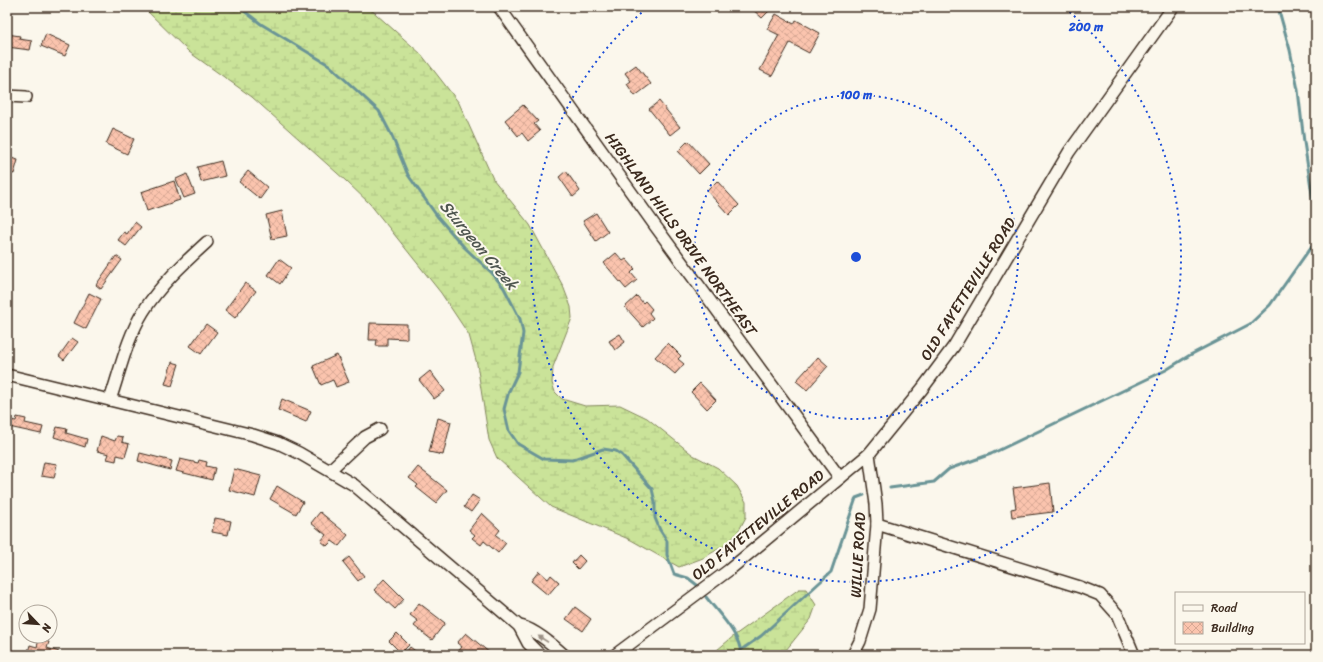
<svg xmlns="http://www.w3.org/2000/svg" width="1323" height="662" font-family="Sriracha,sans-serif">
  <defs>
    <pattern id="wetland-marsh" width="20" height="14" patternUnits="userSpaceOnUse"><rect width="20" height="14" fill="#cae399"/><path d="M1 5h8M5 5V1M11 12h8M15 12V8" fill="none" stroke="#aec383"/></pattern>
    <pattern id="building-cross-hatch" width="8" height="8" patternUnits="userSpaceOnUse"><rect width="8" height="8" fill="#fbc4ae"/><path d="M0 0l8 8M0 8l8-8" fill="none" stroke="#d8a995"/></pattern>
  </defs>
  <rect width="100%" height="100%" fill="#fbf7ec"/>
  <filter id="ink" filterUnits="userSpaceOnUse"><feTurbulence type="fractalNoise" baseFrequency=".025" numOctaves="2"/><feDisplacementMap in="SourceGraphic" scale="8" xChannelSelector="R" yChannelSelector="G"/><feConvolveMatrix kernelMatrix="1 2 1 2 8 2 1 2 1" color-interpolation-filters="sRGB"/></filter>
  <g filter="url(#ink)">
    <g fill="url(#wetland-marsh)" stroke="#82865c">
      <polygon points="143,7 368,7 421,54 459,103 493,179 530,225 563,286 571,307 572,318 553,367 552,383 555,392 562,399 585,406 620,405 647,418 693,455 718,468 737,486 746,502 746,517 738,532 727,544 703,558 679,567 631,540 551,507 497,458 489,440 477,364 469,335 441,293 370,204 346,181 252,97 189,52"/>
      <polygon points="799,589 806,589 816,605 811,619 782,655 711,655 735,635"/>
    </g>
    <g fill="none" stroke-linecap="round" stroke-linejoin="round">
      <g stroke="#6a9496" stroke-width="3">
        <polyline points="239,7 261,24 329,65 379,111 392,136 408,175 437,216 464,247 492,273 504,288 520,319 523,333 518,372 509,391 504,409 509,431 518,444 544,459 572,460 603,449 616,451 622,455 652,489 655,502 655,518 660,530 667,541 667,555 674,574 688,578 697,585"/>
        <polyline points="1278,7 1290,50 1298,90 1304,142 1316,220"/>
        <polyline points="890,488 934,482 949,469 991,454 1166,370 1190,355 1250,324 1270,305 1316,240"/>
        <path d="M 706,597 C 718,613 741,635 741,655"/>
        <polyline points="741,650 761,636 831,572 856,498 864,495"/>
      </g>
    </g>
    <g fill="url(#building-cross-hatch)" stroke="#3b2a1e">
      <polygon points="750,7 773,7 762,18"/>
      <polygon points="776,14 794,24 796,20 820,33 809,53 790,43 772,76 760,70 779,35 767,29"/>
      <polygon points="7,34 20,36 19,39 32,41 30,50 7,47"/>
      <polygon points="46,34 70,45 65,56 41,46"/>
      <polygon points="636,65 651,84 635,96 627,84 631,81 625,73"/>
      <polygon points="659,101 680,127 670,135 649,109"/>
      <polygon points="523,105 538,121 534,124 540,131 528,141 522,133 518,136 505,120"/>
      <polygon points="113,129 134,139 127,154 106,144"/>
      <polygon points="688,141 709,164 699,174 678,151"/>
      <polygon points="7,157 18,160 14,174 7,172"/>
      <polygon points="221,161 225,176 201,182 197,167"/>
      <polygon points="248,171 268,188 260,199 239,182"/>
      <polygon points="566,171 580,191 573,197 559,177"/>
      <polygon points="187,174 195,194 184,198 176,179"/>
      <polygon points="174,181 180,200 147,211 141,192"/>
      <polygon points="717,181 739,205 729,215 707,191"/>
      <polygon points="282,211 287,236 272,239 266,215"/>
      <polygon points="596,213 608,232 596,241 583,221"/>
      <polygon points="135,222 141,227 126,246 118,240 124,232 127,234"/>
      <polygon points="616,253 623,261 626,259 635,269 631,273 637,280 626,289 604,263"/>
      <polygon points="116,256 122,260 101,289 96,285"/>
      <polygon points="279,259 291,268 280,284 268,275"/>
      <polygon points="245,283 256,291 235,318 225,310"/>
      <polygon points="89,293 101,299 86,329 74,323"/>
      <polygon points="637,296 643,303 645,301 652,309 649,313 653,318 643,327 625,307"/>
      <polygon points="370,323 407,324 407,339 387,338 387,346 376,346 377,340 369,340"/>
      <polygon points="206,324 217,332 201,354 190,346"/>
      <polygon points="620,334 625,342 615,350 609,341"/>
      <polygon points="72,338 78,342 64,360 59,356"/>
      <polygon points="668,343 681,356 678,359 684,364 675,374 655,357"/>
      <polygon points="337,355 349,382 336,387 333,380 321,385 313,366"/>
      <polygon points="818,357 828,366 807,390 796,381"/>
      <polygon points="172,362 179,364 172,386 165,384"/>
      <polygon points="430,371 445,391 434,399 419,380"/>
      <polygon points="700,383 716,400 707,409 691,392"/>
      <polygon points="282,399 311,411 306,422 278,410"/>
      <polygon points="17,417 26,419 25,423 43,427 41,434 9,427 10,420 16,421"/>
      <polygon points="438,418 451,422 443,455 429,452"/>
      <polygon points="57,427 67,429 66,433 87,439 85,447 54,437"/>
      <polygon points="101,436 115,441 117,436 123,437 122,442 129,444 125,457 117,455 116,461 107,459 109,454 97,451"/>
      <polygon points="140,453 172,461 170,470 138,461"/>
      <polygon points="180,459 198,463 199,460 207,462 206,466 215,468 212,480 176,471"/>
      <polygon points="44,462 57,464 54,478 41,476"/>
      <polygon points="418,467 447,490 436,503 416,487 418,485 409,478"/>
      <polygon points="234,469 261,476 255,497 229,490"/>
      <polygon points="1050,483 1053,512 1012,517 1011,509 1016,508 1013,488"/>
      <polygon points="277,486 303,502 296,514 270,499"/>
      <polygon points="472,495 480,500 471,512 464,507"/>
      <polygon points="320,512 348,535 339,546 332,541 327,546 321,541 326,535 311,523"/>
      <polygon points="482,513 500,530 496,535 506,543 498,553 484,541 481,545 472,538 475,535 469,530"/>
      <polygon points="215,518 231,521 228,535 212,532"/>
      <polygon points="579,555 585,561 578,569 572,563"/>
      <polygon points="349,557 364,576 358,581 343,562"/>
      <polygon points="539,571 548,579 551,575 559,582 548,595 531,581"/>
      <polygon points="384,579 404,599 395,609 374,590"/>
      <polygon points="419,603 445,623 432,640 414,626 418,621 410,615"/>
      <polygon points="575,607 591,619 583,631 566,619"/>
      <polygon points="397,633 409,645 401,653 389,641"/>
      <polygon points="466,633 491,654 490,655 469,655 467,653 459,655 457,653 462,647 457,643"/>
      <polygon points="39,639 49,642 47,648 59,652 58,655 39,655 28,652 30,645 37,647"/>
      <polygon points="410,647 418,653 416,655 404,655"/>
    </g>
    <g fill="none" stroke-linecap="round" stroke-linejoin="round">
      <defs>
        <g id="minor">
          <polyline points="499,7 656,227 840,478"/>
          <polyline points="7,96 26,97"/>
          <polyline points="7,375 253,435 278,443 299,453 354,485 519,626 528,643 540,655"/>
          <path d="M 110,400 C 120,371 127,338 143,312 C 160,285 184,263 207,242"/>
          <polyline points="330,470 365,437 380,429"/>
          <polyline points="877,524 1080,587 1100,595 1117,614 1134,655"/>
          <path d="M 519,626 C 532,627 554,646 564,655"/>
          <polyline points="615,655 729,570 869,454 922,389 954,346 1069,152 1173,7"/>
          <polyline points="853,655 860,641 870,609 877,524 876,504 869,454"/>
        </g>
      </defs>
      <use href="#minor" stroke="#3b2a1e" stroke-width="14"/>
      <use href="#minor" stroke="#fbf7ec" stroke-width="11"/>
    </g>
    <defs><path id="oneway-solid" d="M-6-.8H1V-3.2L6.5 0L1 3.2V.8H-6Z"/></defs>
    <use fill="#9b9085" href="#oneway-solid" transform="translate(543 639) rotate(-147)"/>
  </g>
  <g fill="none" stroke="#1d4ed8" stroke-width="2" stroke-dasharray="2 4">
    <circle cx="856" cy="257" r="162"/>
    <path d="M1065 8A325 325 0 1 1 647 8"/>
  </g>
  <g text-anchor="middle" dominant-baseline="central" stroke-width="4" stroke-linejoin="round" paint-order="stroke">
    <g font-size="15" fill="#3b2a1e" stroke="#fbf7ec">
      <text transform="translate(681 234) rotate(54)">HIGHLAND HILLS DRIVE NORTHEAST</text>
      <text transform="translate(968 289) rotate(-58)">OLD FAYETTEVILLE ROAD</text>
      <text transform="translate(758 525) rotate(-39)">OLD FAYETTEVILLE ROAD</text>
      <text transform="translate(858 555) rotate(-87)">WILLIE ROAD</text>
    </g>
    <g font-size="16" font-style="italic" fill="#4f5650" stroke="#fbf7ec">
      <text transform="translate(479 245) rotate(50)">Sturgeon Creek</text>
    </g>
  </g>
  <circle cx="856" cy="257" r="6" fill="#1d4ed8" stroke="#fbf7ec" stroke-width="2"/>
  <g font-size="12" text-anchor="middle" font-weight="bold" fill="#1d4ed8" stroke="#fbf7ec" stroke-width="4" stroke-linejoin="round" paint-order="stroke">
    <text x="1086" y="31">200 m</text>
    <text x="856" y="99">100 m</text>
  </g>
  <rect width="1323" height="662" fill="none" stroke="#fbf7ec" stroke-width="24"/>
  <rect x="12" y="12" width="1299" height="638" fill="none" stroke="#3b2a1e" stroke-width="1.5" filter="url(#ink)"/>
  <rect x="1175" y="592" width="130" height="52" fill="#fbf7ec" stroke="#aea59a"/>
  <rect x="1183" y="605" width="20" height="6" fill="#fbf7ec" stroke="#aea59a"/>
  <text x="1211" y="612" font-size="12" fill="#3b2a1e">Road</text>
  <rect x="1183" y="622" width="20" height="12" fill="url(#building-cross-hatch)" stroke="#aea59a"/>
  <text x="1211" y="632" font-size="12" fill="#3b2a1e">Building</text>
  <g transform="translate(38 624) rotate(115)"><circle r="19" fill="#fbf7ec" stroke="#aea59a"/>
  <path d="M0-3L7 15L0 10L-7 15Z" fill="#3b2a1e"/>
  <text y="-6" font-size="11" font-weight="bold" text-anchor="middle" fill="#3b2a1e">N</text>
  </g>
</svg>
